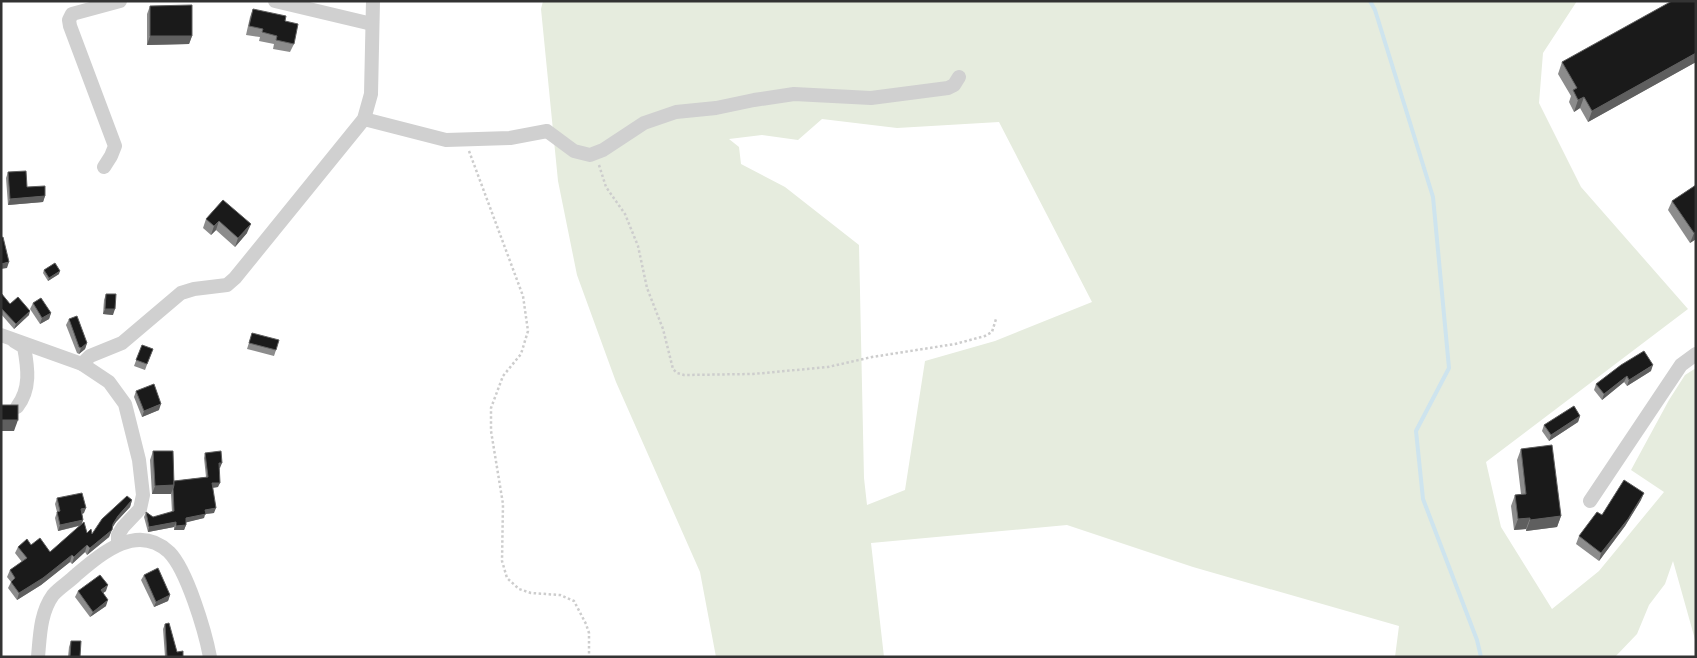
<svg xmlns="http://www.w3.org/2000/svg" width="1697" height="658" font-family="Ubuntu,sans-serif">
  <rect width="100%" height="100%" fill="#fff"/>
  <path fill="#e6ecde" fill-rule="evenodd" d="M 543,1 L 1577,1 L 1543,53 L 1539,103 L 1581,187 L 1688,309 L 1486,462 L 1501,527 L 1552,609 L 1599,571 L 1664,492 L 1631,470 L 1669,400 L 1685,375 L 1696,368 L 1696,643 L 1673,561 L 1665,584 L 1649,605 L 1637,634 L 1615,657 L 1395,657 L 1399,626 L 1193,567 L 1067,525 L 871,543 L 884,657 L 716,657 L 700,572 L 616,382 L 577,275 L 558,181 L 541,9 ZM 822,119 L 897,128 L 999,122 L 1092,302 L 995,341 L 925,361 L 905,490 L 867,505 L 864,478 L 859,245 L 785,187 L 741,164 L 739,147 L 729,139 L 762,135 L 798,140 Z"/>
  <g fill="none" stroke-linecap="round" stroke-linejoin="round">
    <polyline stroke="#cee4ee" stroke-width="4" points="1370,1 1375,10 1433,197 1449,368 1416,431 1423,499 1477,640 1481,657"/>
    <g stroke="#cdcdcd" stroke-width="2.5" stroke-dasharray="2.5 2.5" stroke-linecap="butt">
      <polyline points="469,151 523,296 528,331 521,354 503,376 491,408 491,431 503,504 502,561 507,578 519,589 531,593 560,595 574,601 586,624 589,633 589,657"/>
      <polyline points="599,165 606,187 625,214 638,246 647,288 663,329 673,369 677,373 684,375 753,374 828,367 872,357 955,344 985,336 992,332 996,319"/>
    </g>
    <g stroke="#d0d0d0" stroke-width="14">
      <polyline points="275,1 372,24"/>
      <polyline points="364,119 446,140 510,138 547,131 574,151 590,155 603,150 644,123 676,112 716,108 754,100 794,94 871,98 948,88 954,85 959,77"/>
      <polyline points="104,167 111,156 115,146 70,26 69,20 72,14 120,1"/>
      <polyline points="1,335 82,364 109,382 125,404 139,460 143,495 140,509 123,527 118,535 118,544"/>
      <path d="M 14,341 L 24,347 C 28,368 31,389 17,407"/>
      <polyline points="82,364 90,356 122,343 181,293 194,289 227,285 235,278 364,119 371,94 373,1"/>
      <polyline points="1590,501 1681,365 1696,354"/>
      <path d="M 38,657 C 40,636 40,613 53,595 C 59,588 69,582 76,575 C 101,554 137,522 169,552 C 187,570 205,631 210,657"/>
    </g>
  </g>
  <g fill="#8c8c8c">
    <polygon points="1696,1 1696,62 1588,122 1580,108 1574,112 1569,102 1571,96 1558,74 1562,62"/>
    <polygon points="150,6 192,36 189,44 147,45 147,14"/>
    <polygon points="253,9 285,21 294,44 290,52 273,49 274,44 259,41 260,37 246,35 250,17"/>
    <polygon points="8,172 27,187 45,196 43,202 8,205 6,178"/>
    <polygon points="1696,185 1696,239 1690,243 1668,210 1672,201"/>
    <polygon points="223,200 247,233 235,247 216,230 211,235 203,228 206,219"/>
    <polygon points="44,270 59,274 48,281 43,273"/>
    <polygon points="1,293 10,304 29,315 14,329 1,314"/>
    <polygon points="106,294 113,315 103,314 104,300"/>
    <polygon points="33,303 51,313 49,319 40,324 30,309"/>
    <polygon points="69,319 87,343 85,349 79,354 77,353 66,325"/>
    <polygon points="252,333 276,350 274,356 247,349"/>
    <polygon points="142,345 153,349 145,370 134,366"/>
    <polygon points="1651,371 1627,386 1624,382 1602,400 1594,390 1596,384"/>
    <polygon points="136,391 159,410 142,417 134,397"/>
    <polygon points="1580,416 1578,422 1549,441 1542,431 1544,425"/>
    <polygon points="1521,449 1561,516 1557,527 1526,531 1526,529 1514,530 1511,506 1515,495 1521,494 1517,460"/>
    <polygon points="153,451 174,481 206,477 204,458 205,453 220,468 219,468 218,487 212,488 214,513 205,514 204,518 186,522 186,525 184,530 174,530 174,527 148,532 144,517 146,512 153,517 172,512 171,494 152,494 150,460"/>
    <polygon points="57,498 84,513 82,514 83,520 82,524 87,533 92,534 132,500 130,507 116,522 112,528 109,537 87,555 85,552 72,564 70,562 41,585 17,600 8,588 11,582 7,577 10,570 22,562 15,553 18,547 31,545 50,552 79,526 58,531 55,518 57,512 55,504"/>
    <polygon points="1641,500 1625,526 1599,561 1576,544 1579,536 1602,515"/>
    <polygon points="144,575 170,595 168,601 154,607 141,580"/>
    <polygon points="78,591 106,591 103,593 106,606 90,617 75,597"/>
    <polygon points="165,624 177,652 183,657 165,657 163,629"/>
    <polygon points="71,641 80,657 68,657 69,647"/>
  </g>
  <g fill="#5f5f5f">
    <polygon points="150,36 192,36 189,44 147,45"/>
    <polygon points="1696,53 1696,62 1588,122 1592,111"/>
    <polygon points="1584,97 1580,108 1574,112 1578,100"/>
    <polygon points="45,196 43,202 8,205 10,199"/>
    <polygon points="219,221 216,230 211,235 214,226"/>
    <polygon points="251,224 247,233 235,247 238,238"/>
    <polygon points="1696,232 1696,239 1690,243 1694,233"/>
    <polygon points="9,262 7,268 1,269 1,264"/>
    <polygon points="60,271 59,274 48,281 49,278"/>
    <polygon points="105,309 115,309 113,315 103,314"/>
    <polygon points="30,311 29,315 14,329 16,324"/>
    <polygon points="51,313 49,319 40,324 42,318"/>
    <polygon points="87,343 85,349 79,354 81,348"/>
    <polygon points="1653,365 1651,371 1627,386 1629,380"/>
    <polygon points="1627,376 1624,382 1602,400 1604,394"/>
    <polygon points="161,404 159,410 142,417 144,411"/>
    <polygon points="1580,416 1578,422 1549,441 1551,435"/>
    <polygon points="1,420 18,420 14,431 1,431"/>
    <polygon points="219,463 222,463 220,468 217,468"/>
    <polygon points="212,483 220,483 218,487 210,488"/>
    <polygon points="174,485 171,494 152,494 155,486"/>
    <polygon points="1644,493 1641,500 1625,526 1599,561 1601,553"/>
    <polygon points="132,500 130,507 116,522 110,531 113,524 118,516"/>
    <polygon points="86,508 84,513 78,515 81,509"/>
    <polygon points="216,508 214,513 205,514 204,518 184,523 186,518 205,510"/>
    <polygon points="1561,516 1557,527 1526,531 1530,520"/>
    <polygon points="1530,518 1526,529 1514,530 1518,519"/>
    <polygon points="83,520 81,525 58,531 60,525"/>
    <polygon points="176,522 174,527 148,532 149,527"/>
    <polygon points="186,525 184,530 174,530 176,526"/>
    <polygon points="112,530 109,537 87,555 90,548"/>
    <polygon points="87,545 85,552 72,564 74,557"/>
    <polygon points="72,555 70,562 41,585 17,600 19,593"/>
    <polygon points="108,585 106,591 99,596 101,590"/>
    <polygon points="170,595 168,601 154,607 156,602"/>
    <polygon points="108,600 106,606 90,617 93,612"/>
  </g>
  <g fill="#1a1a1a" stroke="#5f5f5f">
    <polygon points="1672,1 1696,1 1696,53 1592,111 1584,97 1578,100 1573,90 1577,88 1562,62"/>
    <polygon points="192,5 192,36 150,36 150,6"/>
    <polygon points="253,9 286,16 285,21 298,24 294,44 276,40 277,36 262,32 263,29 249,26"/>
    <polygon points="26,171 27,187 45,186 45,196 10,199 8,172"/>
    <polygon points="1696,185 1696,232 1694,233 1672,201"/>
    <polygon points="223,200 251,224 238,238 219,221 214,226 206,219"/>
    <polygon points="3,237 9,262 1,264 1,238"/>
    <polygon points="55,263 60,271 49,278 44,270"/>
    <polygon points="1,293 10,304 18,297 30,311 16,324 1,308"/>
    <polygon points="106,294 116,294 115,309 105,309"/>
    <polygon points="41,298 51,313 42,318 33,303"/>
    <polygon points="77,316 87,343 81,348 79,347 69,319"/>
    <polygon points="252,333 279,340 276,350 249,343"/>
    <polygon points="142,345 153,349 147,364 136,360"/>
    <polygon points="1644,351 1653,365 1629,380 1627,376 1604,394 1596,384 1621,365"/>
    <polygon points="154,384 161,404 144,411 136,391"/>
    <rect x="1" y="405" width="17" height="15"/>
    <polygon points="1574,406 1580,416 1551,435 1544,425"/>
    <polygon points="1552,445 1561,516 1530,520 1530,518 1518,519 1515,495 1526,494 1521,449"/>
    <polygon points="153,451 173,451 174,485 155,486"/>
    <polygon points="221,451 222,463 219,463 220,483 212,483 216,508 205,510 206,514 186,518 186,525 176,526 176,522 149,527 146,512 153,517 174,511 173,489 174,485 174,481 208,477 205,453"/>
    <polygon points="1624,480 1644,493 1628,519 1601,553 1579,536 1597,512 1602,515"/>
    <polygon points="82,493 86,508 81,509 83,520 60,525 57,512 60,511 57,498"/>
    <polygon points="127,496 132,500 118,516 113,524 112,530 90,548 87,545 74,557 72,555 43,578 19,593 11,582 15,578 10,570 27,558 18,547 27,539 31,545 40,538 50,552 84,522 87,533 91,529 92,534 102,519"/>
    <polygon points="158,568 170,595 156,602 144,575"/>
    <polygon points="100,575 108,585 101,590 108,600 93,612 78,591"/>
    <polygon points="169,623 177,652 183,651 183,657 167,657 165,624"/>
    <polygon points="71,641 81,641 80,657 70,657"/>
  </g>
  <rect width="1697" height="658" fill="none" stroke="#333333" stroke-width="5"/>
</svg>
